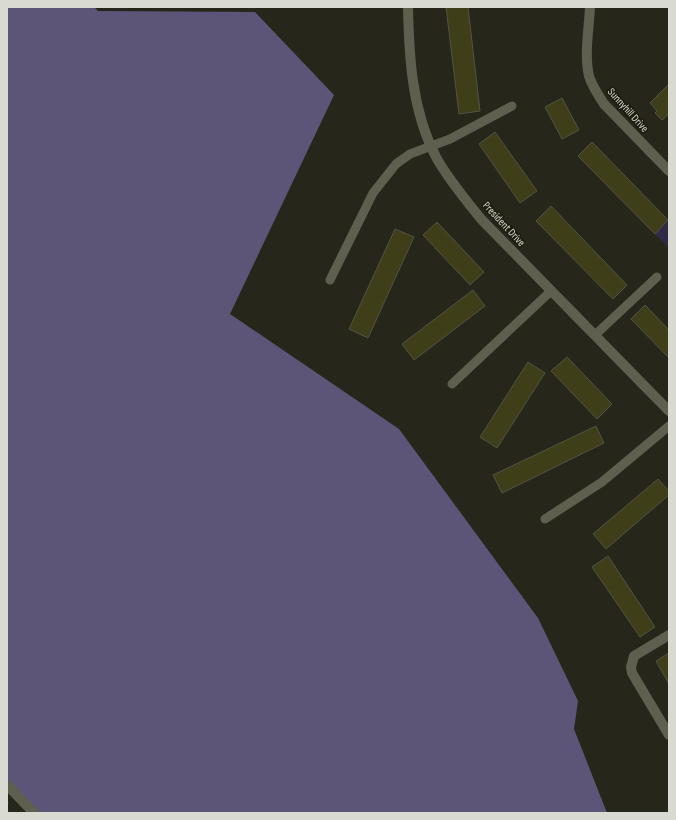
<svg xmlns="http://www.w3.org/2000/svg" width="676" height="820" font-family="'Sofia Sans Condensed',sans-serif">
  <rect width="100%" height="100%" fill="#26271a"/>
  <polygon fill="#312a47" points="668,220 669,220 669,248 655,234"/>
  <polygon fill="#5c5578" points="7,7 94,7 98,11 255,12 334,95 230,314 399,429 538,618 578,701 574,729 607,813 34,813 7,785"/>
  <g fill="#3e3f19" stroke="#525345">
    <polygon points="446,7 468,7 480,111 459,114"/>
    <polygon points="669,84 669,114 662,120 655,113 657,111 650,103"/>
    <polygon points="562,98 579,130 562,139 545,107"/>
    <polygon points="495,132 537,191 520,203 479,144"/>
    <polygon points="592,142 668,220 655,234 578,156"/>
    <polygon points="551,206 627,285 613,299 536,221"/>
    <polygon points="437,222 484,272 470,285 423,235"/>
    <polygon points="395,229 414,237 368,338 349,329"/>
    <polygon points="473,290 485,306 414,360 402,344"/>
    <polygon points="645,305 669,330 669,358 631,319"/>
    <polygon points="567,357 612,404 597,419 551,371"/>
    <polygon points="528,362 545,373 497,448 480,437"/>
    <polygon points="596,426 604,443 502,493 493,475"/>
    <polygon points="658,479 669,491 669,495 606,549 593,534"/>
    <polygon points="608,556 655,627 640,637 592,567"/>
    <polygon points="669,653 669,684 656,661"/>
  </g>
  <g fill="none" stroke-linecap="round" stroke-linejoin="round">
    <g stroke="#5e5f4e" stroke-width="9">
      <polyline points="330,280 373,193 396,164 410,154 450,139 512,106"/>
      <polyline points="595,335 657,277"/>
      <polyline points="452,384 551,291"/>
      <polyline points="545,519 602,482 669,426"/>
    </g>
    <g stroke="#5e5f4e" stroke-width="10">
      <path d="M 408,7 C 409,58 412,111 436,157 C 448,179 465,199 481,219 L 669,411"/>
      <path d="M 590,7 C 589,29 584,54 589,76 C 592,86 598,95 604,104 L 669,171"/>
      <polyline points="669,635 634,656 631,667 632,673 669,735"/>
      <polyline points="7,785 34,813"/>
    </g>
  </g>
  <g text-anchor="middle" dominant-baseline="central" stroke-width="3.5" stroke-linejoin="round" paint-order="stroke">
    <g font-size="11" fill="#d9dad1" stroke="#1d1d10">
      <text transform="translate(628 110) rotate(48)">Sunnyhill Drive</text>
      <text transform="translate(504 224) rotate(47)">President Drive</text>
    </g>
  </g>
  <rect width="676" height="820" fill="none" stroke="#d9dad1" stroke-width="16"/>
</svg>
